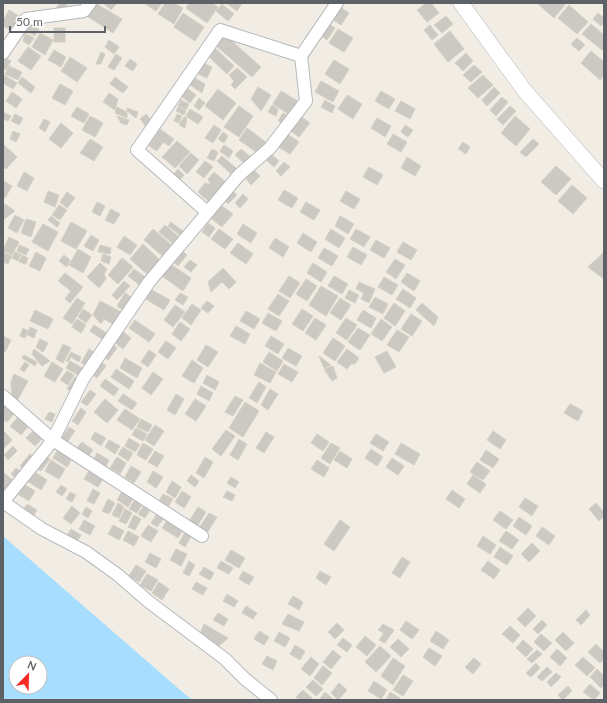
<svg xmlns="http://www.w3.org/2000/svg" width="607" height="703" font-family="Lato,sans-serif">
  <rect width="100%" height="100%" fill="#f1ede5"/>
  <path fill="#a7deff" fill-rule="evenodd" d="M 3,536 L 179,689 L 192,700 L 3,700 ZM 16,663 L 40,663 L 40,687 L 16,687 Z"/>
  <g fill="#ccc8c2" stroke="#d6cfc3">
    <polygon points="60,3 64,3 73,10 68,17 56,8"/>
    <polygon points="95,3 122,19 113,33 87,16"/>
    <polygon points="103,3 117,3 111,10"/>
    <polygon points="144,3 162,3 156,11"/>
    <polygon points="165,3 174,3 183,8 174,24 158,14"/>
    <polygon points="189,3 212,3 218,7 207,23 186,8"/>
    <polygon points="226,3 242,3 237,11"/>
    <polygon points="426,3 431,3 439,13 427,22 417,10"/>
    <polygon points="537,3 562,3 565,5 554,18"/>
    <polygon points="222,4 234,14 228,21 216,11"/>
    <polygon points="569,5 588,22 577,34 558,18"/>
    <polygon points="340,7 349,13 341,25 332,19"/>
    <polygon points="9,10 22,18 14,32 3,26 3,21"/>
    <polygon points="183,13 204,27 195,41 174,27"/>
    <polygon points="598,13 604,18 604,23 601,26 593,19"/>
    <polygon points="446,16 453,24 442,33 434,25"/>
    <polygon points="326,22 335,28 327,40 318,34"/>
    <polygon points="30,24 39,29 35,36 26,31"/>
    <polygon points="591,24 604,35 604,48 602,50 582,34"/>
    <polygon points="430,25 438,35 432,40 424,30"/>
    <rect x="54" y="28" width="11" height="14"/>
    <polygon points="338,29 353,38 344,52 329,43"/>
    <polygon points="450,31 464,49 448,62 434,44"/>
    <polygon points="25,33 34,38 29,45 23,41"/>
    <polygon points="40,33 53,40 45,55 32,47"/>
    <polygon points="224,34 261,67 252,77 214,44"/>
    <polygon points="577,38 585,45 579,51 571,44"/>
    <polygon points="109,40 119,47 114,54 105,47"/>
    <polygon points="28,47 41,56 31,70 18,61"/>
    <polygon points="214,47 234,66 227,74 206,54"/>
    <polygon points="54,50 66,57 61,67 48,60"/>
    <polygon points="591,51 604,62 604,75 600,80 581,63"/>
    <polygon points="101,52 105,54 101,64 96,64"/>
    <polygon points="466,53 473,61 463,71 455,63"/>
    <polygon points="116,54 122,58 114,70 108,67"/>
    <polygon points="3,56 11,61 6,70 3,68"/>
    <polygon points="70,57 87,68 77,82 61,71"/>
    <polygon points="130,59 137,64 133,71 125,66"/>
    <polygon points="334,60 349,69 340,84 325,74"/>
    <polygon points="203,63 212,67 207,78 198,74"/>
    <polygon points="474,65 482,72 471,82 463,75"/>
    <polygon points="9,66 22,72 18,80 5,74"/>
    <polygon points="237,68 247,77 235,89 231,85 234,81 229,75"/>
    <polygon points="4,75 17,83 13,89 3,83"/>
    <polygon points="483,75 493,85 478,98 468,88"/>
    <polygon points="22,77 35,87 31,93 18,83"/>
    <polygon points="115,77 128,87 123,93 110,84"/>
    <polygon points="195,78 205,84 202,93 190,85"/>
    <polygon points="321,81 339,91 333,102 315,92"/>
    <polygon points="60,84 73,91 65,105 52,98"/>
    <polygon points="258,87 271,95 261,111 251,99"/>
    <polygon points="494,87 500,93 487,106 482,100"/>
    <polygon points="187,88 196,95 190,103 181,96"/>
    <polygon points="218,89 236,103 223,120 205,106"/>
    <polygon points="281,91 299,102 290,115 273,104"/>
    <polygon points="381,91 395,99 389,109 375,101"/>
    <polygon points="12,92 22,99 16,108 6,101"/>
    <polygon points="109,93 118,99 115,110 103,102"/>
    <polygon points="347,95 362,104 353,119 338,109"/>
    <polygon points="502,97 508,102 496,116 490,110"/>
    <polygon points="199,98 205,103 199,110 194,106"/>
    <polygon points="181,100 189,104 186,110 178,106"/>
    <polygon points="325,100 335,106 332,113 321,107"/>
    <polygon points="401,101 415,109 410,119 395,111"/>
    <polygon points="272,105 278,109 276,116 268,112"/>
    <polygon points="239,106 253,116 239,137 224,127"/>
    <polygon points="510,106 516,111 503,125 497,119"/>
    <polygon points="77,107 89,114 84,123 71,116"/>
    <polygon points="117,107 127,112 127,118 115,113"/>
    <polygon points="178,107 186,111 184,115 176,111"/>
    <polygon points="127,108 138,112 136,118 127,111"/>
    <polygon points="190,109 203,117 198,124 186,116"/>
    <polygon points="3,112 11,116 8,121 3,119"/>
    <polygon points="283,113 291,118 286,126 278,121"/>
    <polygon points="15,114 23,118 19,125 11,121"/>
    <polygon points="146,114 153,123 147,128 140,119"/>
    <polygon points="177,114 182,116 179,123 174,121"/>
    <polygon points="299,115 310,123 299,137 288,129"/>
    <polygon points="90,116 103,123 95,137 82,130"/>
    <polygon points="117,116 129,120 127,125 121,123"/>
    <polygon points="515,116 530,129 516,146 501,133"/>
    <polygon points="184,117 187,117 185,128 179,125"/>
    <polygon points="377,118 391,126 385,137 371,128"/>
    <polygon points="44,119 50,122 45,132 39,128"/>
    <polygon points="61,123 73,133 61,148 49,139"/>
    <polygon points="214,125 221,130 213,143 205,138"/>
    <polygon points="405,125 413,130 408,137 401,132"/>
    <polygon points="247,128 267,143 259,154 239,140"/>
    <polygon points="160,129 174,139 169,146 163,142 157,151 149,146"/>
    <polygon points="13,131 20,134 16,142 10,139"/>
    <polygon points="223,132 228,136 224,143 218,139"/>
    <polygon points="286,133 299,142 290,154 277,146"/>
    <polygon points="393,134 407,142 401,152 387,144"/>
    <polygon points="90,139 103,147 94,161 80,153"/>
    <polygon points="533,139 539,144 526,157 520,152"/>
    <polygon points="177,141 190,152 175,168 162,157"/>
    <polygon points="463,142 470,147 466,154 458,149"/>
    <polygon points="4,145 17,157 6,169 3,167"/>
    <polygon points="224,145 233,151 229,158 220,151"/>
    <polygon points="212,149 218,152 214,161 207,158"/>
    <polygon points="241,149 252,158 246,165 235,155"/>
    <polygon points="191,153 199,160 187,174 179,166"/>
    <polygon points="270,153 279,161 274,167 264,158"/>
    <polygon points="222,156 236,168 231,174 217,161"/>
    <polygon points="407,157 421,166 415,176 401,168"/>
    <polygon points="205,161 213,167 204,178 196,172"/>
    <polygon points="284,162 290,167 281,176 276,171"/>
    <polygon points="556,166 571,179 556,195 541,182"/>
    <polygon points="369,167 383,175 377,185 363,177"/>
    <polygon points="178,169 184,175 178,183 171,177"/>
    <polygon points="254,170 260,176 251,185 246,179"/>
    <polygon points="24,172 34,178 27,191 17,186"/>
    <polygon points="214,172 228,184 211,204 198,192 205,183 211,185 208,179"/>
    <polygon points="4,181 12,186 5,198 3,196"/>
    <polygon points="572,185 587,198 573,214 558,201"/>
    <polygon points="231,189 237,195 228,204 223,198"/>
    <polygon points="284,190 298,198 292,208 278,200"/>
    <polygon points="48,191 59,195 55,207 44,202"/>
    <polygon points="346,191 360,199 354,209 340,201"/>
    <polygon points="67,192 75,198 67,208 60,202"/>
    <polygon points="243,194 248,199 240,208 235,203"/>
    <polygon points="97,202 105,206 100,216 92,212"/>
    <polygon points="306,202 320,210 314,220 300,212"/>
    <polygon points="218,203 233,214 222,227 208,216"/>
    <polygon points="5,204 15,211 3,220 3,206"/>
    <polygon points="59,205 67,210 60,220 52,215"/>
    <polygon points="111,209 120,214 114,224 105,220"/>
    <polygon points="15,215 24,220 17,233 8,228"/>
    <polygon points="51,216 60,223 57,227 48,220"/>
    <polygon points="340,216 354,224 348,234 335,226"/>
    <polygon points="26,219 36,222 31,237 21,233"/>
    <polygon points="71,222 87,231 76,249 61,241"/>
    <polygon points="171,222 184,232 181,236 168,226"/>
    <polygon points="208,223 215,228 209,237 202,232"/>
    <polygon points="43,224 58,232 48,251 32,242"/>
    <polygon points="243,224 257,233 251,243 237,234"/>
    <polygon points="165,225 179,237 173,244 159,232"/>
    <polygon points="153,229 174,247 165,258 144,240"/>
    <polygon points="219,229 233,239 225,249 211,239"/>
    <polygon points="331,229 345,238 339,248 325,239"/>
    <polygon points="356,229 370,237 364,247 350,239"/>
    <polygon points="303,233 317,242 311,252 297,243"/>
    <polygon points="91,235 99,240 93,251 84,246"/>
    <polygon points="124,236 137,245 130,255 117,247"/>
    <polygon points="9,237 19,242 12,255 3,250"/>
    <polygon points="275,238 289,247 283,257 269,248"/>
    <polygon points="376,240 390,248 384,258 370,250"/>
    <polygon points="403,242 417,250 411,260 397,252"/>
    <polygon points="238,243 253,254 246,264 230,253"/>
    <polygon points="143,244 162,262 149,276 130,259"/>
    <polygon points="19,245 29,249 26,255 17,251"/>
    <polygon points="100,245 111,248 110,254 98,252"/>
    <polygon points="353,247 367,255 361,265 347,257"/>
    <polygon points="178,248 187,255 178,266 170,259"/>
    <polygon points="324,248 338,256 332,266 318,258"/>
    <polygon points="78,249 91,257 83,273 69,265"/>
    <polygon points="3,252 12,256 8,264 3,262"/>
    <polygon points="15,252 21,254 18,261 12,258"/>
    <polygon points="36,252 46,258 40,271 29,266"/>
    <polygon points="604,252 604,279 588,267"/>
    <polygon points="103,254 111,257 109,264 101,261"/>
    <polygon points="22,255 28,258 26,264 19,262"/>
    <polygon points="64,255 70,260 67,267 59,261"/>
    <polygon points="122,258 133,267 118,284 108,275"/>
    <polygon points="395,259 405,265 396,279 386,272"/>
    <polygon points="190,260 197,265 191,272 184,267"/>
    <polygon points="100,263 107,269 104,274 106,279 99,288 87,277"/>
    <polygon points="313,263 327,272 321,282 307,273"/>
    <polygon points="170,264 191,278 183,291 162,276"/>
    <polygon points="223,268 236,282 229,289 222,282 211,292 208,282"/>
    <polygon points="134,269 148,279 142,287 128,276"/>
    <polygon points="65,273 83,287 70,303 65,299 71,291 58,281"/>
    <polygon points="407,273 420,281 414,291 401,282"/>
    <polygon points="289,276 300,283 290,298 279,291"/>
    <polygon points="334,276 348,284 342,294 328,286"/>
    <polygon points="384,277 398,285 392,295 378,287"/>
    <polygon points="306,279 317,286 307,301 296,294"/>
    <polygon points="124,281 130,286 117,300 112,295"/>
    <polygon points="359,282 375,289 369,303 361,299 364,293 356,289"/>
    <polygon points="321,286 338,296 326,316 309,305"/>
    <polygon points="150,289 170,300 164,310 144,298"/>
    <polygon points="403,289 416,298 410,308 396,299"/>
    <polygon points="349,290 359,295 355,303 345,298"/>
    <polygon points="125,293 134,299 126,312 117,306"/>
    <polygon points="180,293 188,297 183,305 175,300"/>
    <polygon points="278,294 289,301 279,316 268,309"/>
    <polygon points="375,297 388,304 383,314 369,307"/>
    <polygon points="77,298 85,303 72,324 63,318"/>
    <polygon points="340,298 351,305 341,320 330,313"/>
    <polygon points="100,301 123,313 116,326 104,319 101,324 93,315"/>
    <polygon points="207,301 214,306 208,313 201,308"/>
    <polygon points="394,303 405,311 395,326 384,318"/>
    <polygon points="422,303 438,317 434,326 416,310"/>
    <polygon points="192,304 201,310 191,325 182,318"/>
    <polygon points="175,305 185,312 173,327 164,320"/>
    <polygon points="83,309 92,315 86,323 78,317"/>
    <polygon points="302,309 313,316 303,331 292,324"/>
    <polygon points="35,310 53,319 48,329 30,321"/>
    <polygon points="363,310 376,318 371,328 357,320"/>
    <polygon points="246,311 260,319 254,329 240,321"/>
    <polygon points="268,313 282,321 276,331 262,323"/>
    <polygon points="411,314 422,321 412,336 401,329"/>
    <polygon points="315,318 326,325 316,340 305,333"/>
    <polygon points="346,318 357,325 347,340 336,333"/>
    <polygon points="77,319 86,325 81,333 72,327"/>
    <polygon points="381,319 392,327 382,341 371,334"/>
    <polygon points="135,320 155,334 149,342 129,328"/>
    <polygon points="180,322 190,329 181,341 172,334"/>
    <polygon points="94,325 108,334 103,340 90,331"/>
    <polygon points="236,326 250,334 245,344 230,336"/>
    <polygon points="30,327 37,330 34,338 27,335"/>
    <polygon points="23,328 28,331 25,338 20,336"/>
    <polygon points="358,328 370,335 360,350 348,342"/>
    <polygon points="121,330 131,338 123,349 113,341"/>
    <polygon points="397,330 409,337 399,352 387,345"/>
    <polygon points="3,336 11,340 5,352 3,351"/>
    <polygon points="271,336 284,344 278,354 265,346"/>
    <polygon points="333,338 345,346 335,361 323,353"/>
    <polygon points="40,339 48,343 43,352 36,347"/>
    <polygon points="166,341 176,348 168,359 158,352"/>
    <polygon points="111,343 117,348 108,360 102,356"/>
    <polygon points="63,344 71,348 63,363 56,359"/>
    <polygon points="206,345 218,352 208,367 197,360"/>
    <polygon points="288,348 302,356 296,366 282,358"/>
    <polygon points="34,349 50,361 42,366 32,354"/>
    <polygon points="89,349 97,354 89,368 81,363"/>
    <polygon points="347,349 359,358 355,364 351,364 347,369 337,362"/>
    <polygon points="149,350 156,355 148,367 141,362"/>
    <polygon points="387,351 396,367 384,373 375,357"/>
    <polygon points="71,352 81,357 79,362 71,357 68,362 66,361"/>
    <polygon points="269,352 283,361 277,371 263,362"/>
    <polygon points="24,355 37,362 35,366 22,358"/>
    <polygon points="319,356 331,365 324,368"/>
    <polygon points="125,358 142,368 137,378 120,368"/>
    <polygon points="192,360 203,368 194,383 182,376"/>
    <polygon points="70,361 86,370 81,377 66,368"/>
    <polygon points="100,361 106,366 97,378 91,374"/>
    <polygon points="25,362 29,365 24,372 20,369"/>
    <polygon points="52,362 63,369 55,382 44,376"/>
    <polygon points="260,363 276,372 270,383 254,375"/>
    <polygon points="284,364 298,372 292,382 278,374"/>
    <polygon points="333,366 337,378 332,381 324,369"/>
    <polygon points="116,369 134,381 129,389 111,377"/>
    <polygon points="67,371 74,375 68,385 60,380"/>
    <polygon points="153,372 163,379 151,395 142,388"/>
    <polygon points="14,374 28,381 16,403 12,401 11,382"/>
    <polygon points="207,375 219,382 215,390 203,383"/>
    <polygon points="75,377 84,382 76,394 67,389"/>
    <polygon points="105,379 119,389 114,396 100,386"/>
    <polygon points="259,382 266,387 257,403 249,398"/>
    <polygon points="201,386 213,393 209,401 197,394"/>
    <polygon points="270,389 278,394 268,410 261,405"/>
    <polygon points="90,390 96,394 87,406 81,402"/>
    <polygon points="123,394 137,403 132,410 118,401"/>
    <polygon points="176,394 184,399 175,415 167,410"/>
    <polygon points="235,396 243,400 233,416 225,412"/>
    <polygon points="3,398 17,410 7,422 3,419"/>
    <polygon points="105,399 118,410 107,423 94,412"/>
    <polygon points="195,399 206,406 196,421 185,414"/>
    <polygon points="245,402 259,411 243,437 229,428"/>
    <polygon points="570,404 583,411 578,421 564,413"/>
    <polygon points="81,408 86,412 78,425 72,421"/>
    <polygon points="125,409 140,419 132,430 117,420"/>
    <polygon points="49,412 55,414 52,422 45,419"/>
    <polygon points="21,414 31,423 21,435 10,426"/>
    <polygon points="141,419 152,425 148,432 137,427"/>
    <polygon points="155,425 164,431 154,446 145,440"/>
    <polygon points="69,427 75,431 66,444 60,440"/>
    <polygon points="36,428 45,436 35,446 26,438"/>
    <polygon points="136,428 147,434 143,441 132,435"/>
    <polygon points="3,430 12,440 3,449"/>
    <polygon points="226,430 235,436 221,456 212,449"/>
    <polygon points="493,431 506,440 500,449 487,440"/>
    <polygon points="95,432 106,438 101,446 91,439"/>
    <polygon points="266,432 274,437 264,453 256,448"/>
    <polygon points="317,434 329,442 323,451 311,443"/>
    <polygon points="376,434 389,442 383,451 370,443"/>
    <polygon points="129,438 140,445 135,452 125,446"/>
    <polygon points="239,439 247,444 238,460 230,455"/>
    <polygon points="109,440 120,446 115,454 105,447"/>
    <polygon points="82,442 93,450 87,458 76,449"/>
    <polygon points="143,443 153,449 146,460 137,455"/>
    <polygon points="331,443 340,448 330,464 321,458"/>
    <polygon points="401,443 420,454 414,465 395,454"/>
    <polygon points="13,446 17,451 8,460 4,455"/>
    <polygon points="123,447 133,453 128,461 118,454"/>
    <polygon points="59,448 73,457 67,467 53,458"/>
    <polygon points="371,449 383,457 377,466 365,458"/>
    <polygon points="486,450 499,459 493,468 480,460"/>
    <polygon points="155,451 164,456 157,467 148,462"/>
    <polygon points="340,451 352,459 347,468 334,460"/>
    <polygon points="97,453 109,460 105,468 93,461"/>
    <polygon points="30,454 36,459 26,471 20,466"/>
    <polygon points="44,454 50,459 41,471 35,467"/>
    <polygon points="117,457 126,463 120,474 110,468"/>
    <polygon points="205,457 213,462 204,478 196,473"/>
    <polygon points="392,458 404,466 398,475 386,467"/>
    <polygon points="51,460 65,469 59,479 45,471"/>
    <polygon points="317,460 329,468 324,477 311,469"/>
    <polygon points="477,462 490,471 483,480 470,472"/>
    <polygon points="131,466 141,472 134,483 125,477"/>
    <polygon points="16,468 24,474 19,480 11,474"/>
    <polygon points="90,469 104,477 98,487 84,479"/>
    <polygon points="33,471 47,480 41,490 27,481"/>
    <polygon points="153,471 163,477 156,488 147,482"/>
    <polygon points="3,472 16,483 6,494 3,492"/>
    <polygon points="191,475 199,481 195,487 187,481"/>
    <polygon points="473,475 486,484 480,493 467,484"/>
    <polygon points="231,477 239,482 235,488 227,483"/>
    <polygon points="172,481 181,487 175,498 166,492"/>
    <polygon points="22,483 35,491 29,501 16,493"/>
    <polygon points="61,485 67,489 62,496 56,492"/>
    <polygon points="124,488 135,495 128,507 117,500"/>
    <polygon points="93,489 100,493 94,504 87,501"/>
    <polygon points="452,490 465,499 459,508 446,499"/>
    <polygon points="182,491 191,497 184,508 175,502"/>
    <polygon points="227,491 235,495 232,501 223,497"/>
    <polygon points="70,492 76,495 72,502 66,499"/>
    <polygon points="163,494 173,499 166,510 157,505"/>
    <polygon points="137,496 144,501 137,513 129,509"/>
    <polygon points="525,498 538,506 532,516 519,507"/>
    <polygon points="108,499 115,503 109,514 102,511"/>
    <polygon points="118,503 124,507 119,518 112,515"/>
    <polygon points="146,503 152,507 145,518 138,514"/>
    <polygon points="596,503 604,512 604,516 599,521 589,509"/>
    <polygon points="27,504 37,510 32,518 22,512"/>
    <polygon points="72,506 80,513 71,524 63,518"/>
    <polygon points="86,507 92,511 88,518 82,514"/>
    <polygon points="198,507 206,512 196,528 188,523"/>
    <polygon points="125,509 132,513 126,524 119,521"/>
    <polygon points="500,511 513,520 506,529 493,520"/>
    <polygon points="158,512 165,517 157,527 151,523"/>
    <polygon points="209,513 217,517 207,533 199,528"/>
    <polygon points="134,515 141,519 135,530 128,527"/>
    <polygon points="519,517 532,526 526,535 513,526"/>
    <polygon points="168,519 184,528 178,538 162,528"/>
    <polygon points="84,520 95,526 90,535 79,529"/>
    <polygon points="340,520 350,527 334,551 324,544"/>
    <polygon points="113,525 124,531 119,540 108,534"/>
    <polygon points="148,525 158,531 151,542 141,536"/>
    <polygon points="542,527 555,536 549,545 536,536"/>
    <polygon points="71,529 81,535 76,543 66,537"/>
    <polygon points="128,531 139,537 134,546 123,540"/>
    <polygon points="506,531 519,540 512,549 499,541"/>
    <polygon points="185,532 192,535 185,547 179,543"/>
    <polygon points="483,536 496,545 490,554 477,546"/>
    <polygon points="532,543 540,551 529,562 521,554"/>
    <polygon points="500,547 513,556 507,565 494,557"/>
    <polygon points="176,549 187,554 181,566 170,560"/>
    <polygon points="231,550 245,558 239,568 225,560"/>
    <polygon points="150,553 161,559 156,568 145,562"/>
    <polygon points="402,557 410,562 400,578 392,573"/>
    <polygon points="189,561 195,565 189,576 183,573"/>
    <polygon points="221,561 233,568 229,574 217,568"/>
    <polygon points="488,561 500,570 494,579 481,570"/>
    <polygon points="136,565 146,571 139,582 129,576"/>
    <polygon points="204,567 214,573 210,580 199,574"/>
    <polygon points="243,571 254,577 249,585 239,579"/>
    <polygon points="320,571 331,577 326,585 316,578"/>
    <polygon points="147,574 158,580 151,591 140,585"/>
    <polygon points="159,582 169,589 162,600 152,593"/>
    <polygon points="196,582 207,588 203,595 192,589"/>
    <polygon points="227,594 238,601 234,607 223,601"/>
    <polygon points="293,596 303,602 299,610 288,604"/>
    <polygon points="246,606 257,613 253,619 242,613"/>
    <polygon points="528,608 536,616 525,627 517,619"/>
    <polygon points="586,610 590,615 581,625 576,620"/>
    <polygon points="218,613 228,619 224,626 213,620"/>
    <polygon points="288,614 304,622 299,631 282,624"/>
    <polygon points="542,620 547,625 538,634 533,629"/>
    <polygon points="406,621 419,630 412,639 400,630"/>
    <polygon points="337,623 344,630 335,639 328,632"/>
    <polygon points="204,624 228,638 219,646 200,634"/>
    <polygon points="383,624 394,630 385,643 379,640 384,633 378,630"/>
    <polygon points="510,626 520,635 513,643 502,634"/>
    <polygon points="259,631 269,637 264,645 254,639"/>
    <polygon points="436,631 449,640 443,649 430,641"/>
    <polygon points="279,632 290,638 285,647 274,641"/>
    <polygon points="563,632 574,643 566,651 555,640"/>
    <polygon points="541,634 552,643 544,651 534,642"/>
    <polygon points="365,636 376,645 367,656 356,647"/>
    <polygon points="343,638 352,645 347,652 337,645"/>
    <polygon points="398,639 409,649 401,657 390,647"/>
    <polygon points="523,640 533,649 526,657 516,648"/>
    <polygon points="596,644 604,652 604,659 600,663 588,652"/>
    <polygon points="295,645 305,651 300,660 290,654"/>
    <polygon points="380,646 391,656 376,672 365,662"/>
    <polygon points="429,648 442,656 435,666 423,657"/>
    <polygon points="557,649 567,658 560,666 550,657"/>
    <polygon points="333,650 341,657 331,669 323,662"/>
    <polygon points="537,650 542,654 532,663 527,659"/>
    <polygon points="267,656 277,661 273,670 262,664"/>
    <polygon points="311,657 319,664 310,676 301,669"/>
    <polygon points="583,657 595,668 587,676 575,665"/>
    <polygon points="393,658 405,666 393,685 381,676"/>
    <polygon points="474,658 481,664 473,674 465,667"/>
    <polygon points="536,663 540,668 531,677 526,673"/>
    <polygon points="323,666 332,673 322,685 314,678"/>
    <polygon points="547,667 552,672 542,681 537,677"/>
    <polygon points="597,669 604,676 604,685 601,688 590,677"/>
    <polygon points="556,673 561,677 551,687 547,682"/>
    <polygon points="403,675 413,681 403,696 393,690"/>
    <polygon points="313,680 323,689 316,696 306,687"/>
    <polygon points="374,681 387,690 381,699 368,691"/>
    <polygon points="339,683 347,690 338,700 331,693"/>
    <polygon points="590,684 600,693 594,700 583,692"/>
    <polygon points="568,686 572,691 563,700 558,695"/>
    <polygon points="303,690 312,698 311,700 299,700 296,697"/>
    <polygon points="325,692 334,700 319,700"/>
    <polygon points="390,692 400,698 399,700 386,700"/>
  </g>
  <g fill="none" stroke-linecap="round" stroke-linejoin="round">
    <defs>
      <g id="minor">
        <polyline points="3,53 26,19 84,11 90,3"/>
        <polyline points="207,212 137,150 220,30 301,56"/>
        <polyline points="3,396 53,440 3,502"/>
        <polyline points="3,502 42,529 86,552 118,575 149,602 225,659 245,679 271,700"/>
        <polyline points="202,536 53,440 83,379 149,282 239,175 270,148 306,101 301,56 337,3"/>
      </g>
      <polyline id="tertiary" points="461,3 524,90 604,181"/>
    </defs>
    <use href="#minor" stroke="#b6b9bd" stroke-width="14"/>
    <use href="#tertiary" stroke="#b6b9bd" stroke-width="16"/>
    <use href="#minor" stroke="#fff" stroke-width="12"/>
    <use href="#tertiary" stroke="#fff" stroke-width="15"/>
  </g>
  <rect width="607" height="703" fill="none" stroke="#5d6267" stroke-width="8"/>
  <g transform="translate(28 675) rotate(23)"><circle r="19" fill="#ffffff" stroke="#bec0c2"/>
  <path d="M0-3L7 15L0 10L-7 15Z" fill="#f82824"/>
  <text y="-6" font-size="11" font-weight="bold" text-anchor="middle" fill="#5d6267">N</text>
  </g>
  <path d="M10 26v6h95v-6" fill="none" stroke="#5d6267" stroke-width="2"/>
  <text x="16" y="26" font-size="12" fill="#5d6267" stroke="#ffffff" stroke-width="3" paint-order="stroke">50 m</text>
</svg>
